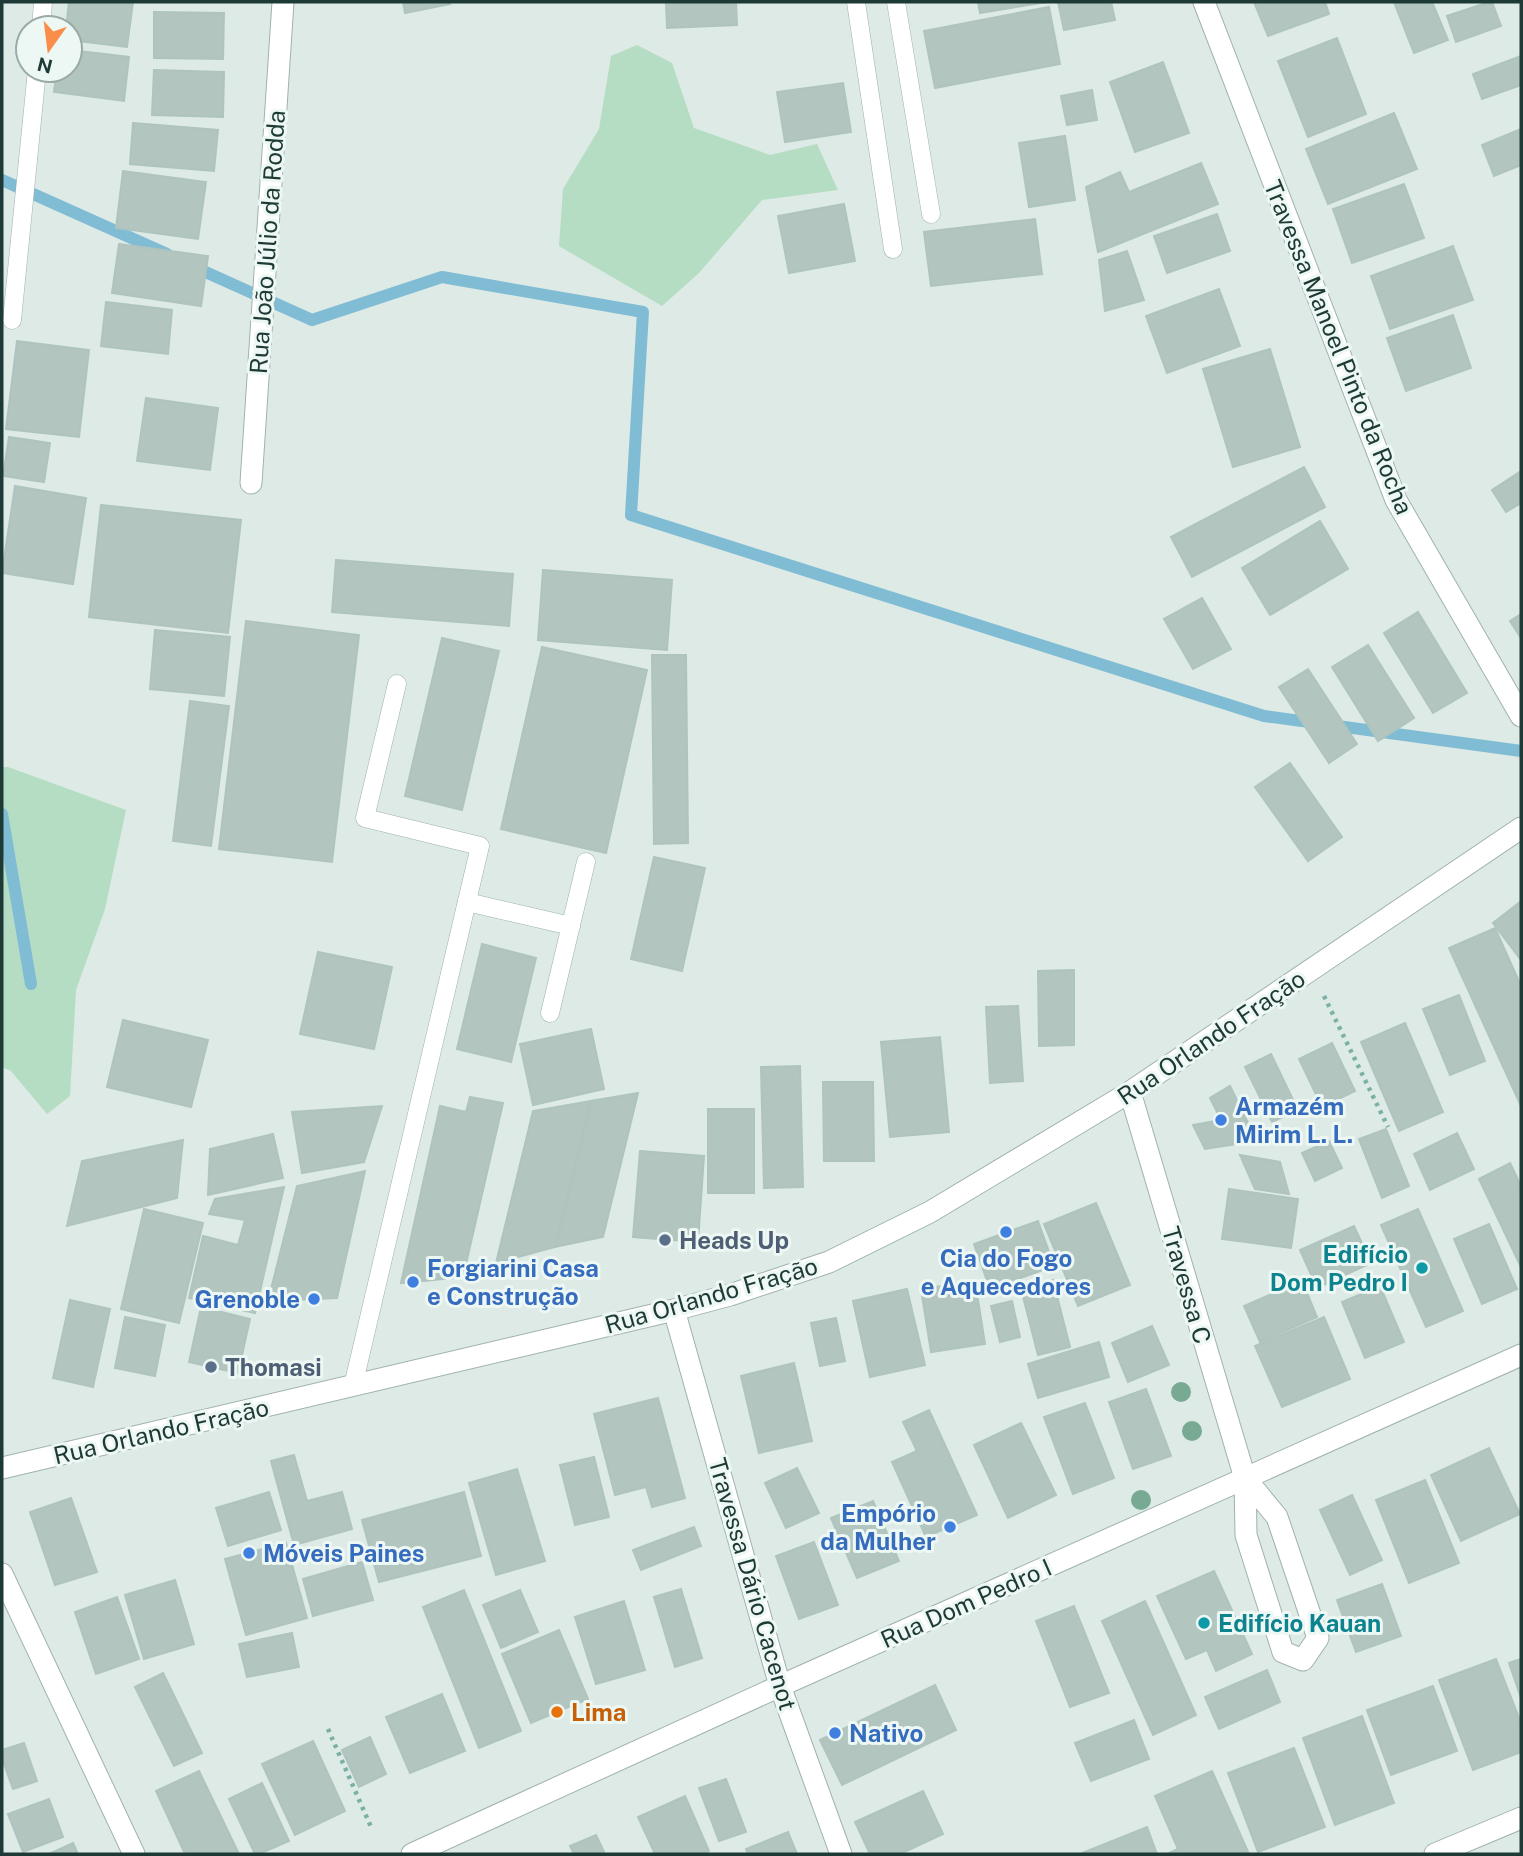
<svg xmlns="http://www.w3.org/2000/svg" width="1523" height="1856" font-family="'Public Sans',sans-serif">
  <rect width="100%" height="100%" fill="#ddeae6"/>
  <g fill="#b4ddc4">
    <polygon points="637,45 672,63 694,128 770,155 817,144 838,190 762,200 699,273 662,306 559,246 563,189 599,129 611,56"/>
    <polygon points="2,767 8,767 126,810 105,909 76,990 70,1096 47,1114 11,1071 2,1067"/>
  </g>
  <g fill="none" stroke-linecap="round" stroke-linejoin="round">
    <g stroke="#80bcd4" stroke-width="12">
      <polyline points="2,180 167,254"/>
      <polyline points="190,265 312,320 442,277 643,312 631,515 1264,716 1521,751"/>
      <polyline points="2,814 31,984"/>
    </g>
  </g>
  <g fill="#b2c5bf" stroke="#afc4be" stroke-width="2">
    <polygon points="69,2 133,2 127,47 70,40 70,28 66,28"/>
    <polygon points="403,2 449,2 450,4 405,13"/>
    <polygon points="666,2 736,2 737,25 667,28"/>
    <polygon points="978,2 1047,2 980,13"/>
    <polygon points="1058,2 1111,2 1115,20 1064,30"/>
    <polygon points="1254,2 1325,2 1329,14 1268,36"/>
    <polygon points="1394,2 1432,2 1448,40 1414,53"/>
    <polygon points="1489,2 1492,2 1501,26 1456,42 1447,16"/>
    <polygon points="1049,7 1060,64 935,88 924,31"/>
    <polygon points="154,12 224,13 223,59 154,58"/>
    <polygon points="1337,38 1366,114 1308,137 1278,61"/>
    <polygon points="70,50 129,57 124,101 54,92 57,70 70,70"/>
    <polygon points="1521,56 1521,85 1482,99 1473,74"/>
    <polygon points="1163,62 1189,133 1135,152 1110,82"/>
    <polygon points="154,70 224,72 223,117 152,115"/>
    <polygon points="843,83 851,132 785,142 777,92"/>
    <polygon points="1092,90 1097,120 1067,125 1061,96"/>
    <polygon points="1394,113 1417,169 1328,204 1306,149"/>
    <polygon points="133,123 218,130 214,171 130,164"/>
    <polygon points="1521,129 1521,165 1494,176 1482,145"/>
    <polygon points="1065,136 1075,200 1029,207 1019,143"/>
    <polygon points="1201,163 1218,204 1098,252 1086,187 1120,172 1129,192"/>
    <polygon points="123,171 206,182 198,239 116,228"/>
    <polygon points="1404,184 1424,238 1352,263 1333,209"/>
    <polygon points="844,204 855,261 789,273 778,216"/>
    <polygon points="1217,214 1230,251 1167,273 1154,236"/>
    <polygon points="1035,219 1042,274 931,286 924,232"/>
    <polygon points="119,244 208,256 201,306 112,293"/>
    <polygon points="1453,246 1473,300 1390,329 1371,276"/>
    <polygon points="1127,251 1144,300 1105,311 1099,260"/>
    <polygon points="1219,289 1240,346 1167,373 1146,316"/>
    <polygon points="106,302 172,310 168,354 101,346"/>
    <polygon points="1453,315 1471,368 1406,391 1387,338"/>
    <polygon points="17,341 89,350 79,437 6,429"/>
    <polygon points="1270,349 1300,447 1233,467 1203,369"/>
    <polygon points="146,398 218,408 210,470 137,461"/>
    <polygon points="9,437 50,443 44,482 3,476"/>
    <polygon points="1304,467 1325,507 1192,577 1171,537"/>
    <polygon points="1521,471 1521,503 1506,512 1492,490"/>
    <polygon points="15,486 86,498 73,584 2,573"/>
    <polygon points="101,505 241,520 228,633 89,617"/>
    <polygon points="1320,521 1348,569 1270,615 1242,568"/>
    <polygon points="336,560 513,574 509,626 332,612"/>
    <polygon points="543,570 672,580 667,650 538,640"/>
    <polygon points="1202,598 1231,649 1193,669 1164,619"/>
    <polygon points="1418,612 1467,693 1433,713 1384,633"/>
    <polygon points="1521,614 1521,638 1510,621"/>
    <polygon points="246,621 359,635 332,862 219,849"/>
    <polygon points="155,630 230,637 224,696 150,689"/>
    <polygon points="442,638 499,651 462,810 405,796"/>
    <polygon points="1368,645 1414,718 1378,741 1332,667"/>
    <polygon points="542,647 647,670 606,853 501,829"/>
    <polygon points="652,655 686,655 688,843 654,844"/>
    <polygon points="1308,669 1357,744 1329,763 1279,687"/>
    <polygon points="190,701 229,706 211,846 173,841"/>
    <polygon points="1290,763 1342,837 1308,861 1255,787"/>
    <polygon points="654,857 705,868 682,971 631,959"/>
    <polygon points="1520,902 1521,904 1521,960 1493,923"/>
    <polygon points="1495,928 1521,986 1521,1106 1449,948"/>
    <polygon points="482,944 536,958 511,1062 457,1049"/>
    <polygon points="318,952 392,967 374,1049 300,1034"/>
    <polygon points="1074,970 1074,1045 1039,1046 1038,971"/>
    <polygon points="1459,995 1485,1061 1450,1075 1423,1009"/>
    <polygon points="1018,1006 1023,1081 990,1083 986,1007"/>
    <polygon points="123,1020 208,1040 191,1107 107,1087"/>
    <polygon points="1405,1023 1443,1112 1399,1131 1361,1042"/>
    <polygon points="591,1029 604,1089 533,1105 520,1044"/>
    <polygon points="940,1037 949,1132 890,1137 881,1042"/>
    <polygon points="1332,1043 1355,1091 1322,1107 1299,1059"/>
    <polygon points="1271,1054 1298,1110 1272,1122 1245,1067"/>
    <polygon points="800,1066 803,1187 764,1188 761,1067"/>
    <polygon points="823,1082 873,1082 874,1161 824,1161"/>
    <polygon points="1230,1086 1257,1141 1205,1149 1193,1125 1221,1120 1210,1098"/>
    <polygon points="638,1093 603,1237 555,1247 591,1101"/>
    <polygon points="470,1097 503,1103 463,1277 401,1283 440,1106 466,1112"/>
    <polygon points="591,1101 555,1247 496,1263 533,1111"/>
    <polygon points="382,1106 364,1162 302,1173 292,1112"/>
    <rect x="708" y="1109" width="46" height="84"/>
    <polygon points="1386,1129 1409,1186 1382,1198 1359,1139"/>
    <polygon points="1457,1133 1474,1169 1430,1190 1414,1154"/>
    <polygon points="273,1134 283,1178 208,1195 210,1149"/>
    <polygon points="183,1140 177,1198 67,1226 82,1161"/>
    <polygon points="1329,1141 1342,1168 1315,1181 1302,1153"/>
    <polygon points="640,1151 704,1156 698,1242 633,1237"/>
    <polygon points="1240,1155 1280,1162 1289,1194 1255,1189"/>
    <polygon points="1510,1163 1521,1186 1521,1267 1479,1179"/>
    <polygon points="365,1171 337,1298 268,1301 297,1186"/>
    <polygon points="284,1187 255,1313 189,1298 203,1236 238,1245 245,1220 209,1214 215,1199"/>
    <polygon points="1229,1189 1298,1199 1291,1248 1222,1239"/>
    <polygon points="1096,1203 1130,1285 1078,1306 1044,1224"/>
    <polygon points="144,1209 203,1223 179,1323 121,1309"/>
    <polygon points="1418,1209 1463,1311 1426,1327 1381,1225"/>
    <polygon points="1038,1221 1054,1266 990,1289 974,1244"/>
    <polygon points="1489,1224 1517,1289 1482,1304 1454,1239"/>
    <polygon points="1354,1226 1371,1263 1317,1288 1300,1250"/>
    <polygon points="1053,1280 1070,1347 1038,1355 1021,1289"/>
    <polygon points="975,1281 985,1344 931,1352 921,1289"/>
    <polygon points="1302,1281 1317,1317 1260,1342 1244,1306"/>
    <polygon points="1380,1286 1404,1342 1365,1358 1342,1302"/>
    <polygon points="907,1289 925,1365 870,1377 853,1301"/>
    <polygon points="70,1300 110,1309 93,1387 53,1378"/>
    <polygon points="1012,1301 1020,1337 1000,1342 991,1306"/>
    <polygon points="201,1307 250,1319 238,1373 189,1362"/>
    <polygon points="125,1317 165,1325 155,1376 115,1368"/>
    <polygon points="1324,1317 1350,1379 1282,1407 1255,1346"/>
    <polygon points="836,1318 845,1361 820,1366 811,1323"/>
    <polygon points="1152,1326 1169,1365 1128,1382 1112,1343"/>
    <polygon points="1099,1342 1109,1377 1038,1398 1028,1364"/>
    <polygon points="794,1363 812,1441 759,1453 741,1376"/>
    <polygon points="1146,1389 1171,1456 1133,1469 1109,1402"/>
    <polygon points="658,1398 685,1498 652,1507 646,1487 615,1495 594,1414"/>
    <polygon points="1085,1403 1114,1478 1073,1494 1044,1417"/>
    <polygon points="929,1410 977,1515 926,1537 892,1462 917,1451 903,1422"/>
    <polygon points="1021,1423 1056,1495 1008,1518 974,1445"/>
    <polygon points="1489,1448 1520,1514 1461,1541 1431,1475"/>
    <polygon points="294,1455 307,1501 342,1492 352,1529 294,1545 271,1461"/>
    <polygon points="594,1457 609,1517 575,1525 560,1465"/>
    <polygon points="797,1468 819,1513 786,1528 765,1483"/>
    <polygon points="517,1469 545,1561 496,1575 469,1483"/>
    <polygon points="1425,1480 1459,1563 1409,1583 1376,1500"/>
    <polygon points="269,1492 281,1530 228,1546 216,1508"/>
    <polygon points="464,1492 481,1556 379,1582 362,1520"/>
    <polygon points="1352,1495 1382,1560 1350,1575 1320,1510"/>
    <polygon points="71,1498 97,1572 55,1585 30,1512"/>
    <polygon points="873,1501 899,1561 857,1578 831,1518"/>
    <polygon points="694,1527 701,1546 641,1570 633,1550"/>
    <polygon points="814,1542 838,1605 799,1619 776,1556"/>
    <polygon points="286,1543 307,1618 246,1635 225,1559"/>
    <polygon points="362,1562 373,1600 313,1616 303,1579"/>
    <polygon points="1214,1571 1252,1654 1216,1671 1207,1650 1186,1659 1157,1596"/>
    <polygon points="175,1580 194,1644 144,1659 125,1595"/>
    <polygon points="1382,1584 1401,1636 1356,1652 1337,1600"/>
    <polygon points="681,1589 702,1658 675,1667 654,1597"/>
    <polygon points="464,1590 521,1731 479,1748 423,1607"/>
    <polygon points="520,1590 538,1632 501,1648 483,1605"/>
    <polygon points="117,1597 139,1659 96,1674 75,1612"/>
    <polygon points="624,1601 645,1670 596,1684 575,1617"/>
    <polygon points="1145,1601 1196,1715 1153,1735 1102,1621"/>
    <polygon points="1074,1606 1109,1693 1070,1707 1036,1621"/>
    <polygon points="559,1630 588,1699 531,1723 502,1654"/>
    <polygon points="292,1633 299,1667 247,1677 239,1644"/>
    <polygon points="1496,1659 1521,1723 1521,1752 1473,1770 1439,1680"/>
    <polygon points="1521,1659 1521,1698 1509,1663"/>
    <polygon points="1267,1670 1280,1702 1219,1729 1205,1697"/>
    <polygon points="163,1673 202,1753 174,1766 135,1687"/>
    <polygon points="935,1685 956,1730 842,1785 820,1740"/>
    <polygon points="1433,1686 1457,1751 1391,1775 1367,1710"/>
    <polygon points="442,1694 465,1751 410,1773 386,1717"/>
    <polygon points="1362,1716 1394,1803 1335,1825 1303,1738"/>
    <polygon points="1134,1720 1149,1759 1091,1781 1075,1743"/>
    <polygon points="370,1737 386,1774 359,1787 342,1750"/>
    <polygon points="313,1741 345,1811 295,1835 262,1764"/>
    <polygon points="24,1743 37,1781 13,1789 2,1758 2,1750"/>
    <polygon points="1294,1748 1325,1827 1258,1852 1228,1773"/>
    <polygon points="199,1771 239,1854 185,1854 156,1791"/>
    <polygon points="1212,1771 1249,1854 1167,1854 1178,1849 1155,1796"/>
    <polygon points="726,1779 746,1832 719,1841 699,1788"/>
    <polygon points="262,1783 289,1841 259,1854 255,1854 229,1799"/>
    <polygon points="923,1791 943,1834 900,1854 870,1854 855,1822"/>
    <polygon points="685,1796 709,1851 702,1854 655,1854 638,1817"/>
    <polygon points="49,1799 63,1837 23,1852 8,1814"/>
    <polygon points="1147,1827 1157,1854 1080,1854"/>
    <polygon points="788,1832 797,1854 748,1854 746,1849"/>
    <polygon points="596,1835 605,1854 574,1854 570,1846"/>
    <polygon points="73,1843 78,1854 49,1854"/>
  </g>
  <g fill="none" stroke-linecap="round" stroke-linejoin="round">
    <defs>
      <g id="service">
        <polyline points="856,2 893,249"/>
        <polyline points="896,2 931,214"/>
        <polyline points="41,28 43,2"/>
        <polyline points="12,320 37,70"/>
        <polyline points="467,902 571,926"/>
        <polyline points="550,1013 586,862"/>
        <polyline points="353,1386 480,846 365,818 397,684"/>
      </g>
      <g id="minor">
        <polyline points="1204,2 1396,500 1521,716"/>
        <polyline points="251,483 283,2"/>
        <polyline points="1130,1092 1245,1478 1246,1535 1283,1652 1303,1660 1318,1638 1277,1517 1245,1478"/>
        <polyline points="674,1310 780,1686 841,1854"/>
        <polyline points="2,1574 134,1854"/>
        <polyline points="412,1854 780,1686 1521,1355"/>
        <polyline points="1435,1854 1521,1818"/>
      </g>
      <polyline id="tertiary" points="2,1468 674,1310 730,1295 829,1262 930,1212 1130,1092 1521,828"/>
    </defs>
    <use href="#service" stroke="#a0b2ae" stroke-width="19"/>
    <use href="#minor" stroke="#a0b2ae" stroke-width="23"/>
    <use href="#tertiary" stroke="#a0b2ae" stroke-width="23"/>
    <g stroke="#7bb0a6" stroke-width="4.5" stroke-dasharray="3.5 5" stroke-linecap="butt">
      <polyline points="1324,996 1388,1127"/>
      <polyline points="328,1729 371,1827"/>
    </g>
    <use href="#service" stroke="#fff" stroke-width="18"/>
    <use href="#minor" stroke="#fff" stroke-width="21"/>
    <use href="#tertiary" stroke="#fff" stroke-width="21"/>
  </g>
  <g fill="#78a992">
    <circle cx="1181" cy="1392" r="10"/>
    <circle cx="1192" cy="1431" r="10"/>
    <circle cx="1141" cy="1500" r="10"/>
  </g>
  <g fill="#3f7fe0" stroke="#edf7f3" stroke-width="2.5">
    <circle cx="1221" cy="1120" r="7"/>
    <circle cx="1006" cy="1232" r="7"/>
    <circle cx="413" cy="1282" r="7"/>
    <circle cx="314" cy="1299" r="7"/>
    <circle cx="950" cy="1527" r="7"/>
    <circle cx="249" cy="1553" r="7"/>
    <circle cx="835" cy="1733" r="7"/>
  </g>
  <g fill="#5c6f8a" stroke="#edf7f3" stroke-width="2.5">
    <circle cx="665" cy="1240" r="7"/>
    <circle cx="211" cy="1367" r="7"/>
  </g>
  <g fill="#0f9aa8" stroke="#edf7f3" stroke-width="2.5">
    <circle cx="1422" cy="1268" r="7"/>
    <circle cx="1204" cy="1623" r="7"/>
  </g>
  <circle fill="#e8710a" stroke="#edf7f3" stroke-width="2.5" cx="557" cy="1712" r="7"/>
  <g text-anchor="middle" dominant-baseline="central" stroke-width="6" stroke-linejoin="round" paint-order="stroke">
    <g font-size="24" fill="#1e3a36" stroke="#edf7f3">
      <text transform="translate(267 242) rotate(-86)">Rua João Júlio da Rodda</text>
      <text transform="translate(1339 347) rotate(68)">Travessa Manoel Pinto da Rocha</text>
      <text transform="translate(1211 1037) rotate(-34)">Rua Orlando Fração</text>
      <text transform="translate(1187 1285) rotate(74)">Travessa C</text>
      <text transform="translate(711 1295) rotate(-16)">Rua Orlando Fração</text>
      <text transform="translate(161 1431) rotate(-13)">Rua Orlando Fração</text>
      <text transform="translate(753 1584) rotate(74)">Travessa Dário Cacenot</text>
      <text transform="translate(966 1603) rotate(-24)">Rua Dom Pedro I</text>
    </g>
    <g font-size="24" font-weight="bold" fill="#366cbe" stroke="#edf7f3" text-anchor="start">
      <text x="1235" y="1106">Armazém<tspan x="1235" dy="28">Mirim L. L.</tspan></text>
      <text x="1006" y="1258" text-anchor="middle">Cia do Fogo<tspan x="1006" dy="28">e Aquecedores</tspan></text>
      <text x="427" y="1268">Forgiarini Casa<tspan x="427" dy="28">e Construção</tspan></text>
      <text x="300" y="1299" text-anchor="end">Grenoble</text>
      <text x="936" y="1513" text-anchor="end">Empório<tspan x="936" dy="28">da Mulher</tspan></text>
      <text x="263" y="1553">Móveis Paines</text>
      <text x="849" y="1733">Nativo</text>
    </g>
    <g font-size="24" font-weight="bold" fill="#4e5e75" stroke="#edf7f3" text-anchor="start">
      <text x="679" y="1240">Heads Up</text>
      <text x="225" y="1367">Thomasi</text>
    </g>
    <g font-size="24" font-weight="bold" fill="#0d838f" stroke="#edf7f3" text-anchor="end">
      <text x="1408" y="1254">Edifício<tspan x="1408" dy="28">Dom Pedro I</tspan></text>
      <text x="1218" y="1623" text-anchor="start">Edifício Kauan</text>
    </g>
    <g font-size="24" font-weight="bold" fill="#c56008" stroke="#edf7f3" text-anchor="start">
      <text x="571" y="1712">Lima</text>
    </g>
  </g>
  <rect width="1523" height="1856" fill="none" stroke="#1e3a36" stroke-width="7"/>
  <g transform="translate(49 49) rotate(194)"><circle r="33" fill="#edf7f3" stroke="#9aaba7" stroke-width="2"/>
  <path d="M0-5L12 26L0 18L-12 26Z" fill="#fb8d4a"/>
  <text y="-10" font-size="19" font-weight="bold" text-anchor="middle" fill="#1e3a36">N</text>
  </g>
</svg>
